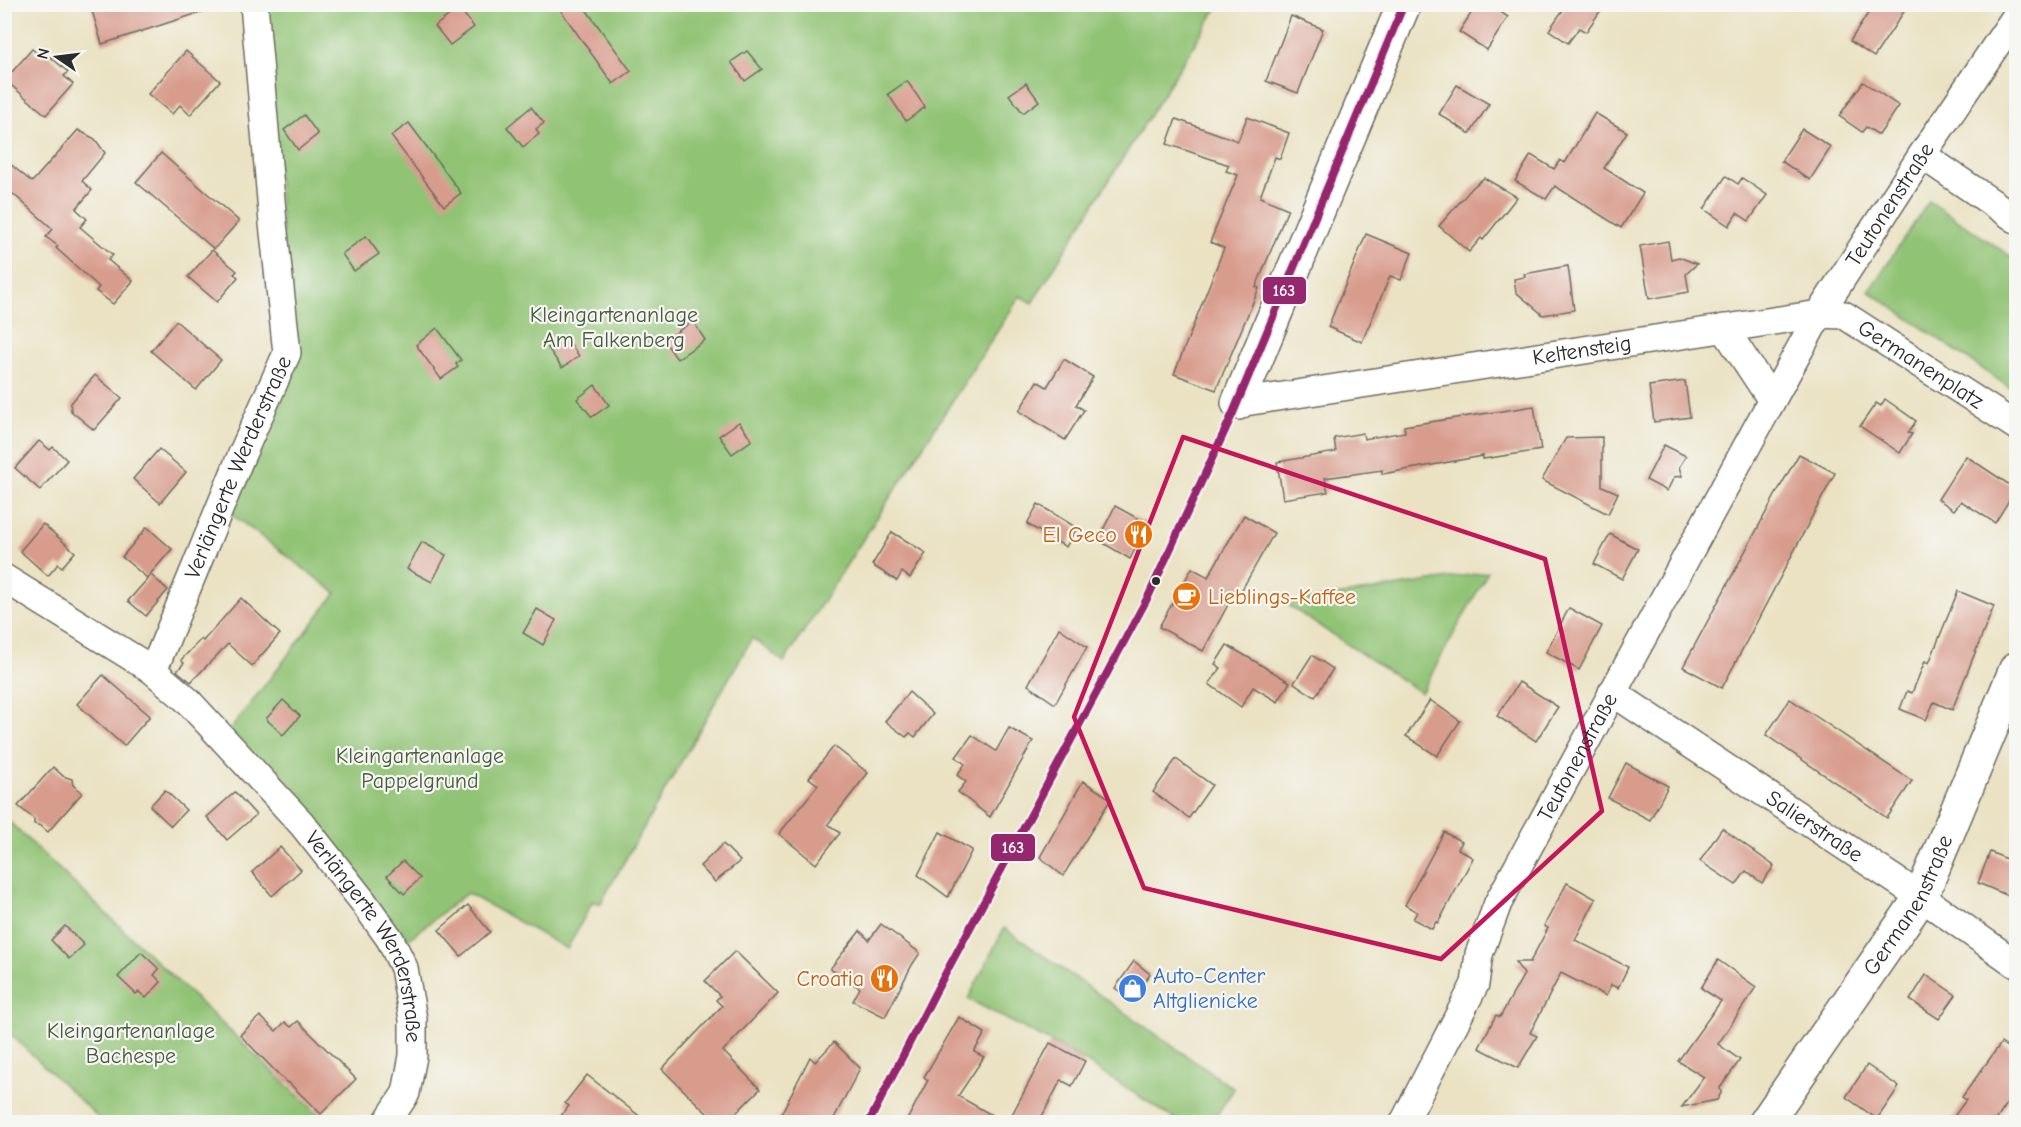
<svg xmlns="http://www.w3.org/2000/svg" width="2021" height="1127" font-family="'Comic Neue',sans-serif">
  <rect width="100%" height="100%" fill="#f6f6f2"/>
  <filter id="ink" filterUnits="userSpaceOnUse"><feTurbulence type="fractalNoise" baseFrequency=".0167" numOctaves="2"/><feDisplacementMap in="SourceGraphic" scale="12" xChannelSelector="R" yChannelSelector="G"/><feConvolveMatrix kernelMatrix="1 2 1 2 8 2 1 2 1" color-interpolation-filters="sRGB"/></filter>
  <filter id="wash" filterUnits="userSpaceOnUse"><feTurbulence type="fractalNoise" baseFrequency=".008" numOctaves="4" result="noise"/><feDisplacementMap in="SourceGraphic" scale="24" xChannelSelector="R" yChannelSelector="G"/><feGaussianBlur stdDeviation="1.35" result="paint"/><feColorMatrix in="noise" values="0 0 0 0 0 0 0 0 0 0 0 0 0 0 0 0 0 1.4 0 .05"/><feComposite in="paint" operator="in"/></filter>
  <g filter="url(#wash)">
    <rect width="100%" height="100%" fill="#eae2c3"/>
    <g fill="#91c374" stroke="#5e7750" stroke-width="1.5">
      <polygon points="266,5 1219,5 1032,303 1020,296 784,662 752,638 600,904 593,901 567,949 467,893 404,943 230,730 336,593 230,513 292,373"/>
      <polygon points="1929,201 2016,260 2016,392 1869,291"/>
      <polygon points="1488,572 1421,693 1286,604"/>
      <polygon points="4,817 326,1122 103,1122 5,1029"/>
      <polygon points="1004,928 1234,1089 1212,1122 1179,1122 1075,1055 968,999"/>
    </g>
    <g id="blocks">
      <g fill="#d89c8d">
        <polygon points="90,4 211,4 211,9 102,44"/>
        <polygon points="556,4 582,4 631,71 613,84"/>
        <polygon points="1477,4 1488,4 1508,17 1487,50 1459,32"/>
        <polygon points="1567,4 1605,4 1586,32 1579,28 1568,43 1549,30"/>
        <polygon points="1874,4 1909,4 1874,57 1850,41"/>
        <polygon points="459,8 474,27 450,45 435,26"/>
        <polygon points="1291,16 1323,29 1298,93 1266,81"/>
        <polygon points="32,49 42,57 46,53 68,72 64,76 73,84 46,115 5,80"/>
        <polygon points="186,51 220,81 190,115 180,105 172,114 148,94"/>
        <polygon points="747,51 762,69 745,81 731,62"/>
        <polygon points="907,81 925,107 906,121 888,94"/>
        <polygon points="1863,82 1899,106 1879,135 1866,127 1862,132 1839,116"/>
        <polygon points="1026,83 1039,101 1023,113 1009,95"/>
        <polygon points="1457,85 1489,104 1470,134 1439,114"/>
        <polygon points="531,107 544,123 536,129 539,134 523,147 507,127"/>
        <polygon points="1595,113 1627,132 1604,168 1643,193 1621,228 1555,186 1546,199 1515,181 1531,155 1554,169 1560,160 1565,163"/>
        <polygon points="304,115 318,134 298,150 284,130"/>
        <polygon points="1247,117 1289,133 1280,159 1275,157 1260,197 1288,209 1256,287 1259,288 1216,390 1174,374 1224,248 1210,242 1238,175 1226,171 1229,165 1167,144 1176,119 1238,141"/>
        <polygon points="409,123 461,193 444,206 391,136"/>
        <polygon points="1802,129 1831,147 1810,180 1781,161"/>
        <polygon points="78,130 95,139 105,153 82,181 92,190 76,209 87,219 80,227 113,255 108,260 133,281 113,304 96,291 99,287 56,248 58,246 46,237 53,229 4,186 4,159 32,182"/>
        <polygon points="161,153 239,221 214,249 136,182"/>
        <polygon points="1726,176 1738,184 1742,178 1767,195 1749,221 1737,213 1729,226 1704,209"/>
        <polygon points="1484,178 1517,197 1483,240 1481,238 1469,252 1439,226 1472,188"/>
        <polygon points="1366,234 1412,253 1401,280 1390,276 1362,342 1328,327"/>
        <polygon points="366,236 379,254 354,271 342,254"/>
        <polygon points="1668,241 1671,259 1679,257 1697,264 1686,274 1689,292 1649,299 1640,246"/>
        <polygon points="212,250 237,271 234,274 238,277 217,302 188,277"/>
        <polygon points="1568,266 1574,310 1543,315 1516,292 1514,279 1525,277 1524,274"/>
        <polygon points="176,321 221,360 196,390 151,351"/>
        <polygon points="693,321 705,340 677,359 664,341"/>
        <polygon points="437,328 461,360 456,364 458,367 441,379 416,345"/>
        <polygon points="565,336 579,356 562,368 548,348"/>
        <polygon points="1064,359 1093,377 1076,405 1084,410 1065,440 1019,411 1037,381 1047,387"/>
        <polygon points="95,375 122,398 94,430 71,411 71,403"/>
        <polygon points="1685,381 1690,417 1654,422 1649,386"/>
        <polygon points="595,385 609,405 592,417 577,399"/>
        <polygon points="1885,399 1916,421 1908,433 1912,434 1900,453 1860,426 1876,403 1881,406"/>
        <polygon points="1534,406 1541,450 1483,459 1483,456 1382,474 1382,470 1325,478 1328,492 1283,499 1277,462 1336,452 1334,438 1363,433 1364,439 1405,432 1404,426"/>
        <polygon points="739,422 752,440 732,454 719,436"/>
        <polygon points="1602,437 1602,486 1618,493 1608,514 1542,480 1566,438"/>
        <polygon points="39,441 50,450 53,447 67,460 40,490 15,468"/>
        <polygon points="1664,445 1686,456 1679,467 1682,476 1674,477 1667,491 1646,480"/>
        <polygon points="159,449 186,472 160,503 133,479"/>
        <polygon points="1799,454 1835,473 1722,688 1683,667 1777,492"/>
        <polygon points="1966,456 2016,489 1995,523 1961,501 1954,510 1938,499"/>
        <polygon points="1038,504 1077,528 1066,547 1027,524"/>
        <polygon points="1115,506 1148,524 1130,559 1098,540"/>
        <polygon points="1244,515 1274,533 1240,593 1236,590 1203,651 1159,627 1192,568 1208,577"/>
        <polygon points="43,524 75,552 62,567 58,564 48,576 20,551"/>
        <polygon points="147,527 172,549 147,578 122,557"/>
        <polygon points="892,532 926,553 910,578 902,572 897,581 872,565"/>
        <polygon points="1610,534 1638,549 1622,579 1594,564"/>
        <polygon points="422,542 446,555 432,582 407,569"/>
        <polygon points="151,575 168,590 146,616 128,601"/>
        <polygon points="1958,591 1994,606 1952,710 1934,702 1926,720 1900,709 1907,691 1912,693 1925,661 1929,663"/>
        <polygon points="241,598 280,634 252,666 228,644 191,682 177,671 184,663 181,660 201,639 203,641"/>
        <polygon points="1569,608 1602,626 1579,670 1546,652"/>
        <polygon points="537,609 556,620 543,645 523,633"/>
        <polygon points="1059,628 1087,647 1055,704 1028,685"/>
        <polygon points="1227,645 1290,682 1278,702 1253,687 1241,707 1209,684 1221,668 1215,664"/>
        <polygon points="1312,655 1333,669 1315,697 1294,683"/>
        <polygon points="103,675 150,716 124,746 77,704"/>
        <polygon points="1519,682 1558,707 1536,741 1497,716"/>
        <polygon points="909,692 933,714 915,737 910,733 906,737 885,721"/>
        <polygon points="1790,699 1912,781 1887,818 1766,735"/>
        <polygon points="283,700 300,716 283,735 266,719"/>
        <polygon points="1430,700 1460,721 1437,756 1406,736"/>
        <polygon points="1009,728 1033,741 990,817 958,792 966,782 957,775 965,764 956,757 972,735 996,751"/>
        <polygon points="834,746 868,773 828,824 840,833 816,864 779,834 818,785 809,778"/>
        <polygon points="1176,759 1212,785 1189,818 1153,792"/>
        <polygon points="1626,763 1668,786 1650,820 1608,798"/>
        <polygon points="53,767 63,776 72,779 73,785 82,793 48,832 41,826 34,824 34,819 18,806"/>
        <polygon points="1083,781 1111,799 1063,876 1040,857"/>
        <polygon points="165,790 186,810 171,826 150,806"/>
        <polygon points="235,792 256,815 227,840 207,817"/>
        <polygon points="1722,828 1774,866 1762,883 1746,871 1736,885 1700,861"/>
        <polygon points="940,832 972,850 948,897 918,875"/>
        <polygon points="1444,832 1462,842 1458,849 1473,858 1438,923 1436,922 1432,929 1413,919 1417,912 1405,905"/>
        <polygon points="723,844 740,861 715,882 700,866"/>
        <polygon points="280,847 301,870 272,896 252,872"/>
        <polygon points="1990,852 2016,863 2016,899 1978,883"/>
        <polygon points="403,861 420,878 404,894 387,876"/>
        <polygon points="1567,883 1596,899 1575,940 1628,967 1618,988 1611,985 1606,996 1561,973 1530,1033 1537,1036 1518,1068 1479,1048 1496,1015 1500,1017 1524,974 1515,962 1530,962 1548,928 1544,926"/>
        <polygon points="468,905 490,932 461,956 439,930"/>
        <polygon points="881,924 920,953 912,965 885,1017 853,1001 860,988 830,969 860,931 869,940"/>
        <polygon points="65,926 84,945 69,959 51,940"/>
        <polygon points="735,951 778,993 723,1051 760,1089 727,1122 716,1122 662,1069 722,1006 716,1000 720,996 705,981"/>
        <polygon points="141,952 159,969 154,975 161,982 146,998 139,992 136,994 118,977"/>
        <polygon points="1718,960 1756,987 1718,1044 1740,1060 1720,1088 1721,1093 1717,1100 1682,1107 1704,1077 1678,1061 1721,1001 1701,988"/>
        <polygon points="1134,961 1150,974 1132,1000 1115,988"/>
        <polygon points="1926,975 1956,995 1939,1019 1910,1000"/>
        <polygon points="260,1016 276,1031 285,1022 291,1027 298,1021 356,1079 321,1114 288,1082 287,1083 240,1035"/>
        <polygon points="959,1017 985,1033 974,1052 984,1057 958,1096 1004,1122 906,1122 928,1080 924,1077"/>
        <polygon points="834,1042 860,1068 832,1122 777,1122 810,1057 815,1062"/>
        <polygon points="1050,1043 1085,1061 1072,1086 1061,1080 1039,1122 1008,1122"/>
        <polygon points="2001,1043 2016,1053 2016,1090 1995,1122 1950,1122 1966,1100 1962,1097"/>
        <polygon points="1867,1065 1899,1087 1877,1119 1846,1097"/>
        <polygon points="587,1075 647,1122 556,1122 569,1106 565,1103"/>
      </g>
    </g>
  </g>
  <g filter="url(#ink)">
    <use href="#blocks" fill-opacity="0" stroke="#6e6b60" stroke-width="1.5"/>
    <g fill="none" stroke-linecap="round" stroke-linejoin="round">
      <defs>
        <g id="minor">
          <polyline points="1922,155 2016,219"/>
          <polyline points="1724,328 1771,399"/>
          <path id="s1" d="M 1238,403 L 1819,314 L 1844,315 L 2016,426"/>
          <path id="s2" d="M 4,578 L 151,669 L 187,700 L 302,824 L 362,900 L 390,939 L 404,968 L 413,1019 L 413,1056 L 406,1093 L 387,1122"/>
          <path id="s3" d="M 151,669 L 158,659 L 239,461 L 287,353 L 273,223 L 254,4"/>
          <path id="s4" d="M 1612,692 L 1921,897 L 2016,964"/>
          <path id="s5" d="M 1404,1122 L 1475,984 L 1479,954 L 1498,903 L 1819,314 L 1922,155 L 2016,16"/>
        </g>
        <g id="tertiary">
          <polyline points="1238,403 1404,4"/>
          <path id="s6" d="M 1766,1122 L 1921,897 L 2016,669"/>
        </g>
      </defs>
      <use href="#minor" stroke="#6e6b60" stroke-width="30"/>
      <use href="#tertiary" stroke="#6e6b60" stroke-width="36"/>
      <use href="#minor" stroke="#fff" stroke-width="27"/>
      <use href="#tertiary" stroke="#fff" stroke-width="33"/>
      <defs>
        <polyline id="bus-1" points="869,1122 935,993 1149,595 1233,413 1404,4"/>
      </defs>
      <use href="#bus-1" stroke="#f6f6f2" stroke-width="12"/>
      <use href="#bus-1" stroke="#95276e" stroke-width="8"/>
    </g>
  </g>
  <path fill="none" stroke="#c2185b" stroke-width="4.5" stroke-linejoin="round" d="M 1183,437 L 1545,559 L 1602,811 L 1441,959 L 1144,888 L 1074,717 Z"/>
  <defs>
    <symbol id="restaurant-disc" viewBox="-11 -11 22 22"><circle r="9.5" fill="#e8710a" stroke="#f6f6f2"/><path d="M-5-6h1v4h1v-4h1v4h1v-4h1v5L-1.5 .5V6h-2V.5L-5-1ZM5-6V6H3V1.5H1.5Q1.5-4 5-6Z" fill="#fff"/></symbol>
    <symbol id="cafe-disc" viewBox="-11 -11 22 22"><circle r="9.5" fill="#e8710a" stroke="#f6f6f2"/><path d="M-5.5-4.5H6V0H3Q3 3.5 0 3.5H-2.5Q-5.5 3.5-5.5 0ZM3-3.2v2h1.7v-2ZM-6 4.5H4V6H-6Z" fill="#fff"/></symbol>
    <symbol id="shop-disc" viewBox="-11 -11 22 22"><circle r="9.5" fill="#3f7fe0" stroke="#f6f6f2"/><path d="M-5-2.5h2.3a2.7 3.5 0 0 1 5.4 0H5L5.5 6h-11ZM-1.5-2.5h3a1.5 2.3 0 0 0-3 0Z" fill="#fff"/></symbol>
  </defs>
  <g fill-rule="evenodd">
    <use href="#restaurant-disc" x="1122" y="518" width="33" height="33"/>
    <use href="#cafe-disc" x="1170" y="580" width="33" height="33"/>
    <use href="#restaurant-disc" x="868" y="962" width="33" height="33"/>
    <use href="#shop-disc" x="1116" y="972" width="33" height="33"/>
  </g>
  <circle fill="#2b2b2b" stroke="#f6f6f2" stroke-width="2" cx="1156" cy="581" r="5"/>
  <g text-anchor="middle" dominant-baseline="central" stroke-width="4.5" stroke-linejoin="round" paint-order="stroke">
    <g font-size="22" fill="#2b2b2b" stroke="#f6f6f2">
      <text stroke="none"><textPath href="#s5" startOffset="1041">Teutonenstraße</textPath></text>
      <text stroke="none"><textPath href="#s1" startOffset="348">Keltensteig</textPath></text>
      <text stroke="none"><textPath href="#s1" startOffset="704">Germanenplatz</textPath></text>
      <text stroke="none"><textPath href="#s3" startOffset="220">Verlängerte Werderstraße</textPath></text>
      <text stroke="none"><textPath href="#s5" startOffset="406">Teutonenstraße</textPath></text>
      <text stroke="none"><textPath href="#s4" startOffset="243">Salierstraße</textPath></text>
      <text stroke="none"><textPath href="#s6" startOffset="260">Germanenstraße</textPath></text>
      <text stroke="none"><textPath href="#s2" startOffset="522">Verlängerte Werderstraße</textPath></text>
    </g>
    <g font-size="22" fill="#4a5941" stroke="#f6f6f2">
      <text x="614" y="315">Kleingartenanlage<tspan x="614" dy="25">Am Falkenberg</tspan></text>
      <text x="420" y="756">Kleingartenanlage<tspan x="420" dy="25">Pappelgrund</tspan></text>
      <text x="131" y="1031">Kleingartenanlage<tspan x="131" dy="25">Bachespe</tspan></text>
    </g>
    <g font-size="22" fill="#c56008" stroke="#f6f6f2" text-anchor="end">
      <text x="1117" y="535">El Geco</text>
      <text x="1208" y="597" text-anchor="start">Lieblings-Kaffee</text>
      <text x="864" y="979">Croatia</text>
    </g>
    <g font-size="22" fill="#366cbe" stroke="#f6f6f2" text-anchor="start">
      <text x="1153" y="976">Auto-Center<tspan x="1153" dy="25">Altglienicke</tspan></text>
    </g>
  </g>
  <g stroke="#f6f6f2" stroke-width="2">
    <rect x="1262" y="276" width="45" height="29" rx="6" fill="#95276e"/>
    <rect x="990" y="833" width="46" height="29" rx="6" fill="#95276e"/>
  </g>
  <g font-size="16" text-anchor="middle" font-weight="bold" fill="#fff">
    <text x="1284" y="296">163</text>
    <text x="1013" y="853">163</text>
  </g>
  <rect width="2021" height="1127" fill="none" stroke="#f6f6f2" stroke-width="24"/>
  <g transform="translate(57 57) rotate(284)" stroke="#f6f6f2" stroke-width="4.5" paint-order="stroke">
  <path d="M0-4.5L10 22L0 15L-10 22Z" fill="#2b2b2b"/>
  <text y="-9" font-size="16" font-weight="bold" text-anchor="middle" fill="#2b2b2b">N</text>
  </g>
</svg>
